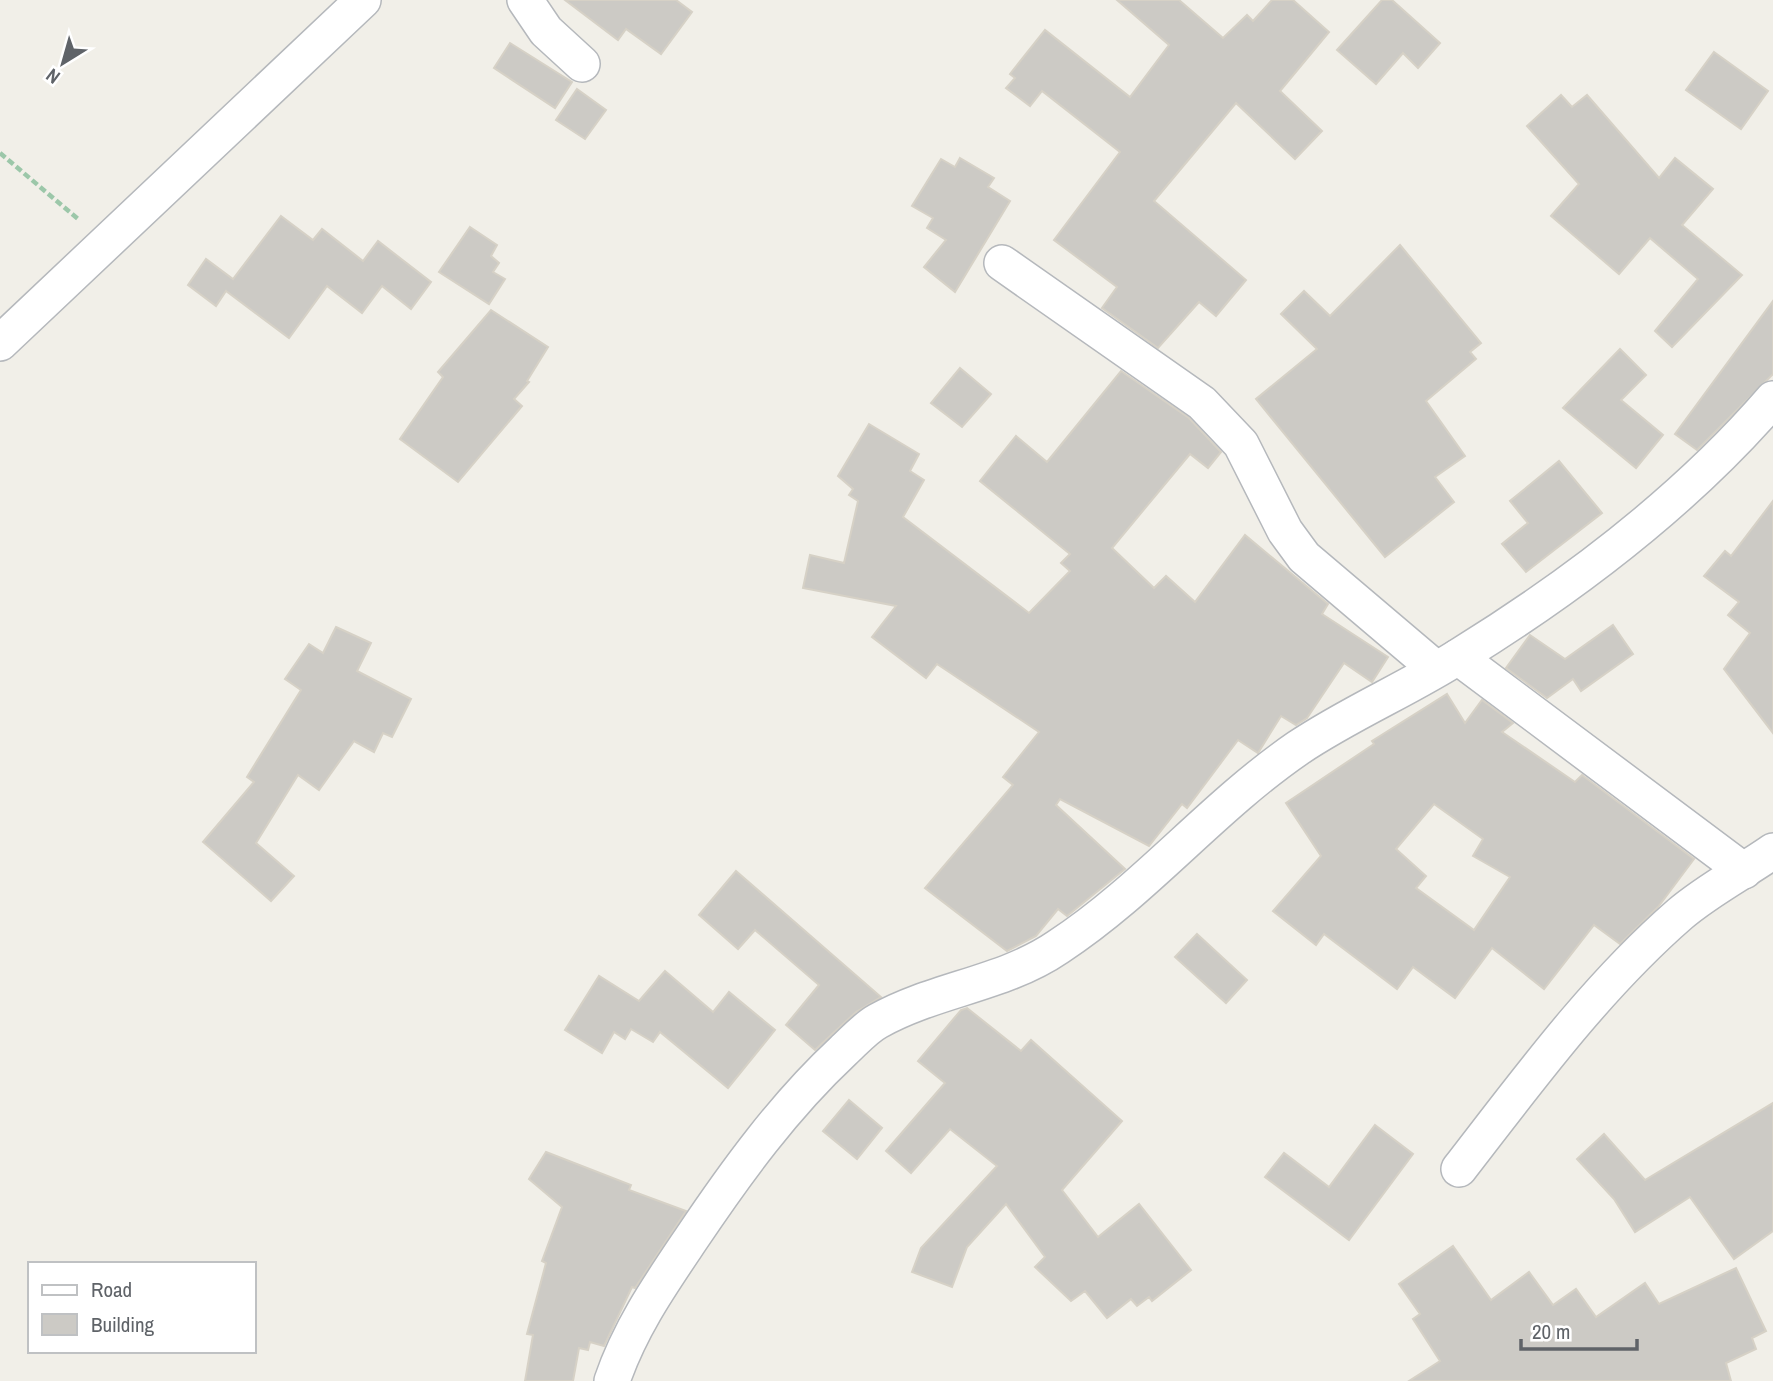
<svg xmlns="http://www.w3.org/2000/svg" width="1773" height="1381" font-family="'Archivo Narrow',sans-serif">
  <rect width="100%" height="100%" fill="#f1efe8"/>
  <g fill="#cccac5" stroke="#d6d1c6" stroke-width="2" fill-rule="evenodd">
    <polygon points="565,0 676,0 692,12 661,54 626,29 618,40"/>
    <polygon points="1117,0 1179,0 1223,38 1247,15 1253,21 1272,0 1293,0 1329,32 1280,91 1322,131 1295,159 1236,103 1154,201 1246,280 1216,316 1199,302 1158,348 1102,308 1117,287 1054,240 1120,152 1042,91 1030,106 1006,88 1015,78 1010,74 1045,30 1130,97 1169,45"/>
    <polygon points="1382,0 1392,0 1440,43 1418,68 1403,53 1376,84 1337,50"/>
    <polygon points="510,43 572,82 555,108 494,68"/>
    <polygon points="1714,52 1768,91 1741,129 1686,90"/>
    <polygon points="577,89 606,110 585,139 556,120"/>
    <polygon points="1561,95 1572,107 1587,95 1659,178 1675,158 1713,189 1682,225 1742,275 1672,347 1655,331 1698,279 1650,238 1619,274 1551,216 1579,184 1527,126"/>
    <polygon points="960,158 994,178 988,187 1010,201 955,292 924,267 946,240 927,228 933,218 912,206 941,159 955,167"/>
    <polygon points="281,216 313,240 322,229 363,261 378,241 431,282 411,309 382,286 362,313 327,286 289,338 226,291 216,306 188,285 206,259 233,279"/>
    <polygon points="470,227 497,245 491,256 499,263 493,272 505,279 489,304 439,272"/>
    <polygon points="1400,245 1481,343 1470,352 1476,359 1426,401 1465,456 1435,477 1454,502 1385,557 1256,399 1317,349 1281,314 1304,291 1330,316"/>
    <polygon points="1773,301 1773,374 1697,450 1675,434"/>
    <polygon points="491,310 548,347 527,381 529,382 514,399 522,406 458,482 400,439 443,377 438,372"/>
    <polygon points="1620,349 1646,375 1621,400 1663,435 1636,468 1563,408"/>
    <polygon points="960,368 991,394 962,427 931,403"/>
    <polygon points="1121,371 1189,418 1221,452 1208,468 1190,454 1112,548 1154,588 1166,576 1195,602 1245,535 1328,604 1322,614 1388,657 1372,682 1344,663 1307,718 1296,725 1281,716 1258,753 1238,740 1187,808 1182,804 1149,846 1060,799 1056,805 1125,869 1067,916 1058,909 1036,936 1007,951 925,888 1013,785 1003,777 1039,732 937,664 926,678 872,637 896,606 803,588 810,555 844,563 858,501 849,495 853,489 838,476 869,424 919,454 910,471 924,480 903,517 1029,613 1070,571 1061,563 1070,554 980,481 1016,436 1047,462"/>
    <polygon points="1559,461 1602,513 1526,572 1502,544 1528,523 1510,501"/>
    <polygon points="1773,501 1773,733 1724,669 1750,633 1728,615 1739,602 1704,576 1725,551 1731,556"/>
    <polygon points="1613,625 1633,654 1581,691 1573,679 1547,698 1506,668 1530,635 1565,659"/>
    <polygon points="336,627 371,643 357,671 411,699 392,737 383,733 374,752 354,741 319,790 298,775 256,843 294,876 271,901 203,842 254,782 247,777 301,690 285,679 309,644 323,653"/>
    <path d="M 1447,694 L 1465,723 L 1482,700 L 1513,723 L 1502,732 L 1575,782 L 1582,775 L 1694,859 L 1658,907 L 1620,944 L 1594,925 L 1544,989 L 1492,948 L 1455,998 L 1413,967 L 1397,989 L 1324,934 L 1316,945 L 1273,911 L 1321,856 L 1286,803 L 1374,744 L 1372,741 ZM 1434,804 L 1483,839 L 1473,856 L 1510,877 L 1474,930 L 1416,888 L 1426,876 L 1396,849 Z"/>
    <polygon points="736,871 881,997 856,1012 815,1050 786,1025 819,985 755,930 738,949 699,915"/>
    <polygon points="1197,934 1247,980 1226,1003 1175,957"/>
    <polygon points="665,971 713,1012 729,992 775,1030 728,1088 660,1032 653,1042 631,1029 625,1039 614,1032 602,1053 565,1030 599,976 639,1001"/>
    <polygon points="967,1008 1021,1051 1031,1040 1122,1121 1062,1190 1098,1237 1139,1204 1191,1270 1152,1301 1149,1297 1137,1306 1131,1299 1107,1318 1085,1291 1071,1301 1035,1267 1045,1257 1006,1204 967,1247 952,1287 912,1272 921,1248 997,1166 950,1129 911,1173 886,1151 945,1083 918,1061 961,1010"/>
    <polygon points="849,1100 882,1128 857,1159 823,1131"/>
    <polygon points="1773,1103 1773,1231 1734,1259 1690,1197 1635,1232 1614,1199 1577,1159 1604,1134 1645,1180"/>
    <polygon points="1375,1125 1413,1154 1349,1240 1265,1177 1284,1153 1329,1187"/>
    <polygon points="546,1152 631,1185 629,1190 686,1211 635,1288 632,1287 604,1346 590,1342 588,1350 579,1348 573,1381 525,1381 533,1335 527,1334 546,1263 542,1261 562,1207 529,1179"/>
    <polygon points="1453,1246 1491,1300 1529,1272 1553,1305 1576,1289 1596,1317 1645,1283 1659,1304 1736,1268 1766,1331 1752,1338 1756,1349 1726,1363 1731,1381 1409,1381 1440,1361 1413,1319 1420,1314 1399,1284"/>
  </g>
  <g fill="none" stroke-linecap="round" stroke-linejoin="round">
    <defs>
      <g id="street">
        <polyline points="525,0 546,31 582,64"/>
        <polyline points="1002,263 1202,403 1241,444 1285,531 1304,557 1436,669"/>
        <polyline points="0,343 363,0"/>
        <polyline points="1458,657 1744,871"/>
        <path d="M 1459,1169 C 1528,1080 1595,988 1680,914 C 1708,890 1743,872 1773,851"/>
        <path d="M 612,1381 C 630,1328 660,1285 691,1239 C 736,1172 784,1106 843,1051 C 854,1041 865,1028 878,1021 C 935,989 1004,984 1058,947 C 1145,890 1212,807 1298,748 C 1350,713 1408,689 1461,655 C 1574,585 1685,501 1773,399"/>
      </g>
    </defs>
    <use href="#street" stroke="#b5b8bc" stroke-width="38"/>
    <polyline stroke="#9cc7a9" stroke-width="4.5" stroke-dasharray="7 3.5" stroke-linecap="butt" points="0,153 78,219"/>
    <use href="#street" stroke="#fff" stroke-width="35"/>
  </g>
  <rect x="28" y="1262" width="228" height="91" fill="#ffffff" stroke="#bfc1c3" stroke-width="2"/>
  <rect x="42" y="1285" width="35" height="10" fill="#ffffff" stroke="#bfc1c3" stroke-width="2"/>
  <text x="91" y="1297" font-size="21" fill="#5f6368">Road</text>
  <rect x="42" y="1314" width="35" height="21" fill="#cccac5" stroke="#bfc1c3" stroke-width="2"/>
  <text x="91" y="1332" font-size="21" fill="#5f6368">Building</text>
  <g transform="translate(63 63) rotate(217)" stroke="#ffffff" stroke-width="5" paint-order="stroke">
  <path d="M0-5L12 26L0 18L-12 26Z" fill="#5f6368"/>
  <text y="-10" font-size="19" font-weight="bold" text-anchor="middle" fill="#5f6368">N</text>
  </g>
  <path d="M1521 1339v10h116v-10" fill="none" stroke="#5f6368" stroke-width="3.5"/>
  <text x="1532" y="1339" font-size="21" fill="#5f6368" stroke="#ffffff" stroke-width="5" paint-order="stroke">20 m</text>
</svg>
